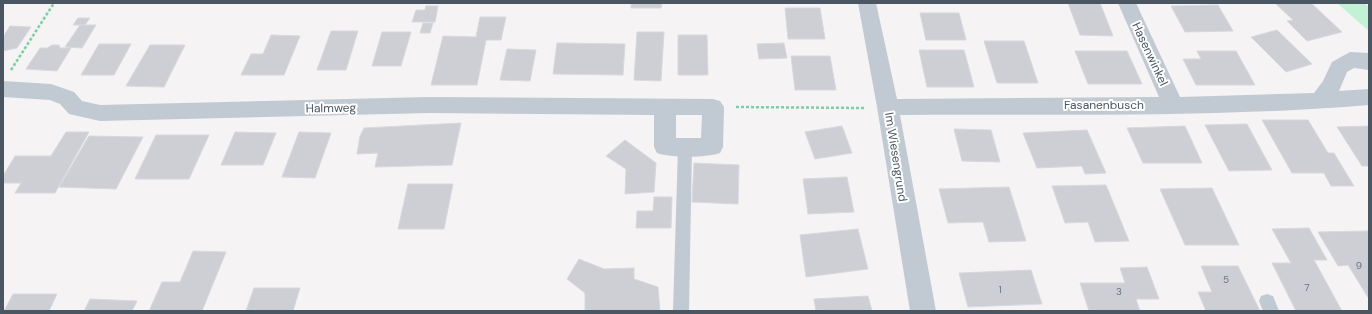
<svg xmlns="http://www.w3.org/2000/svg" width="1372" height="314" font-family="'DM Sans',sans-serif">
  <rect width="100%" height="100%" fill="#f5f3f3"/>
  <polygon fill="#c3f1d5" points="1337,3 1364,3 1369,7 1369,31"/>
  <g fill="#cdcfd5" stroke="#d7d9de">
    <polygon points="631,3 662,3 661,8 631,8"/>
    <polygon points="1068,3 1100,3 1113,36 1080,35"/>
    <polygon points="1275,3 1311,3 1342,32 1307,41 1287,21 1293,20"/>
    <polygon points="1218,5 1233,31 1185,32 1171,6"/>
    <polygon points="426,6 438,6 435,22 412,22 416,10 425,10"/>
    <polygon points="785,8 820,8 825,39 788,39"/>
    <polygon points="920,13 959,13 966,40 926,40"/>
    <polygon points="480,17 506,17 501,40 486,40 477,85 431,85 443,36 476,37"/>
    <polygon points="78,18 90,18 85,25 73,25"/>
    <polygon points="423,23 433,23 430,33 420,33"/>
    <polygon points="80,25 96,25 82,48 65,47"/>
    <polygon points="10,26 31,27 17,48 3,51 4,41 3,42 3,37"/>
    <polygon points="1277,30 1312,64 1286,72 1251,37"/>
    <polygon points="331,31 358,31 346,70 317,70"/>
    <polygon points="382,32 411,32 401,66 372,66"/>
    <polygon points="637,32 664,32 661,81 634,80"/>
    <polygon points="271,35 300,36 284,75 241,75 251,54 263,54"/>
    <polygon points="678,35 707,35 708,75 678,75"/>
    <polygon points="984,41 1024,41 1038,83 997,83"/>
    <polygon points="557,43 625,44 623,75 553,74"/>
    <polygon points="784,43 787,58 759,59 757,44"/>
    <polygon points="99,44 131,44 114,75 81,75"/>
    <polygon points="52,45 59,45 60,48 71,48 57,71 26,69 40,48 47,48"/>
    <polygon points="150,45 185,45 164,87 126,86"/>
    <polygon points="507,49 536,50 530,81 500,80"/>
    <polygon points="919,50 964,50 974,87 927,87"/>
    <polygon points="1075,51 1127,51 1142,84 1088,84"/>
    <polygon points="1197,51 1236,51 1255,85 1196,85 1183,59 1201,59"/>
    <polygon points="791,56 830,56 836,90 795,90"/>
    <polygon points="1262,120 1308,120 1328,153 1334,153 1354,186 1331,186 1324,173 1292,173"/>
    <polygon points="461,123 452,165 375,167 378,153 357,154 360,136 364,128"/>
    <polygon points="1247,124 1272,170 1229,171 1205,125"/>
    <polygon points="842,126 852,153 815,159 805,132"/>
    <polygon points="1185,126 1202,163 1143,163 1127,128"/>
    <polygon points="1369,126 1369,166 1362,166 1337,127"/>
    <polygon points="954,129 991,130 1000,162 962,161"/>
    <polygon points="1087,130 1106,173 1085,174 1082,166 1037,168 1023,133"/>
    <polygon points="66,132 89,132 55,193 15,193 21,183 3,183 3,176 15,156 51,156"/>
    <polygon points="235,132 276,133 263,165 221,165"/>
    <polygon points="299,132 331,133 315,178 282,177"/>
    <polygon points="156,135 209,135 189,179 135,179"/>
    <polygon points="89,136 143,137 116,189 59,187"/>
    <polygon points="625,140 656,163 654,192 625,194 626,169 606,156"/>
    <polygon points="694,163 739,165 738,204 692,202"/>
    <polygon points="847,177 854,212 808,214 803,179"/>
    <polygon points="408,184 453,184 444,229 398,229"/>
    <polygon points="1106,185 1129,241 1095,242 1088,222 1065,223 1052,186"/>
    <polygon points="1009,187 1026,241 989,242 983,222 948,223 939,189"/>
    <polygon points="1212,188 1239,245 1185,245 1160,189"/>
    <polygon points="654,197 672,197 671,228 636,228 637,211 653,211"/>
    <polygon points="1309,228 1327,260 1314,260 1342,311 1296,311 1272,263 1291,263 1272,229"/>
    <polygon points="858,229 868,269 806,277 800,235"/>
    <polygon points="1369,231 1369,299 1348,265 1338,266 1318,232"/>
    <polygon points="193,251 226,252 202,311 149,311 162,282 180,282"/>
    <polygon points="579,259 604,269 634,268 634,279 658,287 660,311 585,311 585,293 567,279"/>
    <polygon points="1201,266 1238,266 1260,311 1206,311 1198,292 1212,292"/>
    <polygon points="1147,267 1159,299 1136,299 1140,311 1089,311 1080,283 1125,283 1120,268"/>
    <polygon points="1031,270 1042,304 968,307 959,273"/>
    <polygon points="254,288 300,288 293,311 246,311"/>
    <polygon points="13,294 57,294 49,311 4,311"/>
    <polygon points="868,296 872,311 816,311 814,299"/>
    <polygon points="90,299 137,301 132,311 84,311"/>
  </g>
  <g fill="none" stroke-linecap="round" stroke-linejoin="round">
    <g stroke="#7ad0a6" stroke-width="2.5" stroke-dasharray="3 2" stroke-linecap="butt">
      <polyline points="11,70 54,3"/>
      <polyline points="736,107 865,108"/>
    </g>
    <g fill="#c1cad2" fill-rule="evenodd">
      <polygon points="685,141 690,143 692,147 689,311 673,311 678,147 680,143"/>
      <polygon points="1267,294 1273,296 1279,311 1263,311 1259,301 1261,296"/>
    </g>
    <g fill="#c1cad2" fill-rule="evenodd">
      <path d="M 858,3 L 876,3 L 897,99 L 1159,97 L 1118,3 L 1136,3 L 1180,97 L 1314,93 L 1323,81 L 1332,62 L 1350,52 L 1369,53 L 1369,70 L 1354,68 L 1347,72 L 1339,91 L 1369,89 L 1369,105 C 1213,118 1056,114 900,115 L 936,311 L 910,311 L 877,107 Z"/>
      <path d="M 3,81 L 51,84 L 74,92 L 82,101 L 100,105 L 429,97 L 713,99 L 720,101 L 724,107 L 723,147 L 720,153 C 705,158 672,158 657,153 L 654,147 L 654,115 L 429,113 L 100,121 L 69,114 L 60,104 L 50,100 L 3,97 ZM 676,115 L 702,115 L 701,138 L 676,138 Z"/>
    </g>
  </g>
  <g text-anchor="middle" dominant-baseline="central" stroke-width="4" stroke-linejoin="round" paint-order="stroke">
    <g font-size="10" fill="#6b747e">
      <text x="1359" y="265">9</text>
      <text x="1226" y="279">5</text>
      <text x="1307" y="287">7</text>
      <text x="1000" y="289">1</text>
      <text x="1119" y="291">3</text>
    </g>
    <g font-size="12" fill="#4a5661" stroke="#fff">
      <text transform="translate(1150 54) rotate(65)">Hasenwinkel</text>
      <text x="1104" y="105">Fasanenbusch</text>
      <text transform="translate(331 108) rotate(-1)">Halmweg</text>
      <text transform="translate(896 157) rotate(81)">Im Wiesengrund</text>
    </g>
  </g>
  <rect width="1372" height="314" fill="none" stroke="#4a5661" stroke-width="8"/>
</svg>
